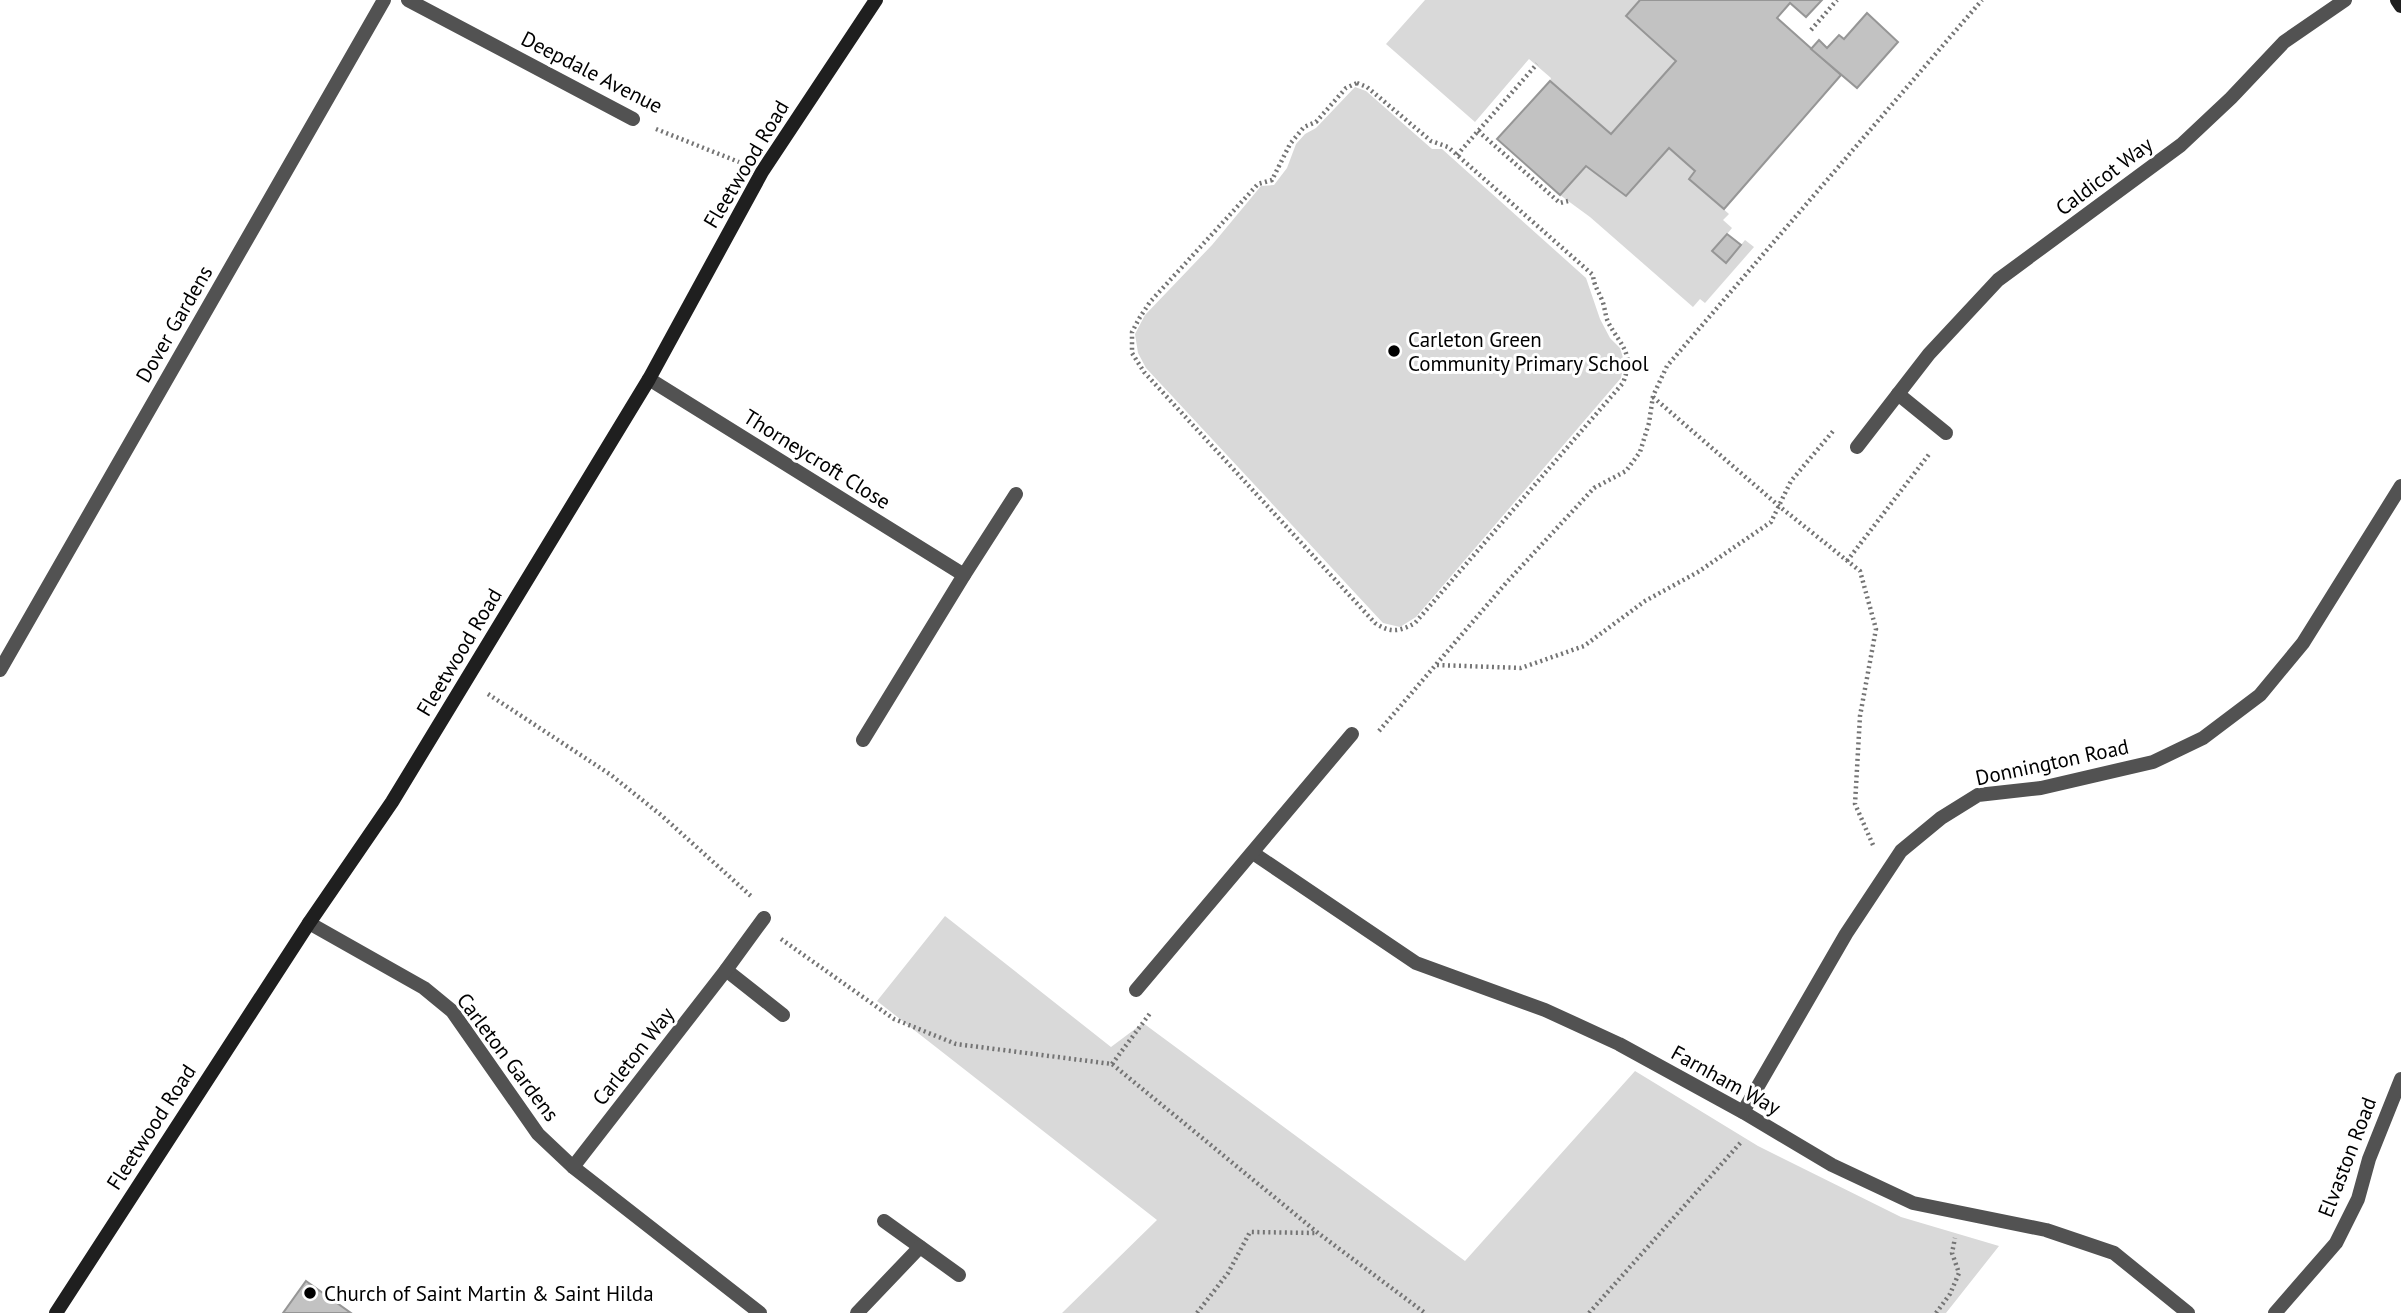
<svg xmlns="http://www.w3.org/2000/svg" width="2401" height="1313" font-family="'PT Sans',sans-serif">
  <rect width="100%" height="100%" fill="#fff"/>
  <g fill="#d9d9d9">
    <polygon points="1425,0 1640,0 1626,16 1676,61 1611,134 1550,81 1551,78 1529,59 1475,122 1386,44"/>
    <polygon points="1355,87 1366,91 1432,149 1442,149 1586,278 1600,319 1610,338 1620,348 1624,361 1621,378 1416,617 1400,627 1383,623 1146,368 1138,353 1135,334 1145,315 1212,245 1261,186 1274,185 1287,168 1296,144 1305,134 1316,128"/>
    <polygon points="1669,148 1695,171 1689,179 1729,214 1723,220 1732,228 1713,251 1726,263 1745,240 1754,247 1705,303 1700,299 1693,307 1590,217 1560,195 1586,166 1626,196"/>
    <polygon points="945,916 1111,1047 1143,1023 1465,1261 1635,1071 1758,1146 1901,1217 1999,1246 1946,1313 1062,1313 1157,1220 877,1001"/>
  </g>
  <g fill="#c2c2c2" stroke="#969696" stroke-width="2">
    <polygon points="1640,0 1822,0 1806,17 1790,3 1777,18 1841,75 1724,209 1689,179 1695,171 1669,148 1626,196 1586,166 1560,195 1497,139 1550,81 1611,134 1676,61 1626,16"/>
    <polygon points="1867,13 1898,42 1857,88 1811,49 1819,40 1827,48 1839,35 1844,39"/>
    <polygon points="1727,234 1741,245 1726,263 1712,251"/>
    <polygon points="306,1281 351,1313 283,1313"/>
  </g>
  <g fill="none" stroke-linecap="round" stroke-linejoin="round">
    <g stroke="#747474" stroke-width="4.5" stroke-dasharray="2 3.5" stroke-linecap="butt">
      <polyline points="1811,30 1837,0"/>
      <path d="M 1357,83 L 1367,87 L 1431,141 L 1448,147 L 1593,275 C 1594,286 1598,290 1602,300 C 1605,307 1605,315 1608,322 C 1621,347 1635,352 1623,383 L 1415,623 C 1399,632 1390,633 1375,623 L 1144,372 L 1132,353 L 1132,332 L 1140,317 L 1150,302 L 1258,184 L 1272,180 L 1290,144 L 1304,127 L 1316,122 L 1346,88 Z"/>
      <polyline points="656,129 739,162"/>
      <polyline points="1478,131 1560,203 1568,201"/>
      <polyline points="1457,155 1537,64"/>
      <polyline points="1653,397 1779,506 1860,571 1876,629 1860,716 1855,804 1873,845"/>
      <polyline points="1847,561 1930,453"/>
      <polyline points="1437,665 1521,668 1584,646 1645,601 1698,572 1771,522 1791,481 1834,430"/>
      <polyline points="488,694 611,775 661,815 752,897"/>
      <polyline points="1379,731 1506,583 1594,488 1626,471 1640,452 1649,423 1653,396 1667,366 1982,0"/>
      <polyline points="781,939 894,1019 956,1044 1112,1064 1318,1233 1425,1313"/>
      <polyline points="1112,1064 1151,1012"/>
      <polyline points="1197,1313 1228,1273 1250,1232 1316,1233"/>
      <polyline points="1589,1313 1742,1141"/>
      <polyline points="1936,1313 1950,1294 1959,1273 1952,1253 1955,1238"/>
    </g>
    <g stroke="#525252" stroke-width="14">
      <polyline points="408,0 633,119"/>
      <polyline points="649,379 964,575"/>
      <polyline points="1898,394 1946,433"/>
      <polyline points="1857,447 1929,354 1998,280 2181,145 2231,98 2284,42 2345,0"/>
      <polyline points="0,670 384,0"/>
      <polyline points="863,740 964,575 1016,494"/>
      <polyline points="1253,853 1416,963 1545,1010 1619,1044 1743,1112 1832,1165 1913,1203 2046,1230 2114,1253 2188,1313"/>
      <polyline points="309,923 424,988 452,1011 538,1134 573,1167 760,1313"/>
      <polyline points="726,970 783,1015"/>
      <polyline points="1136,990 1352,734"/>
      <polyline points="1743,1112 1846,934 1901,851 1941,818 1978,795 2041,788 2153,762 2203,738 2260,695 2303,643 2401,486"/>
      <polyline points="573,1167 726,970 764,918"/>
      <polyline points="884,1221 959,1275"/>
      <polyline points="857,1313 920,1247"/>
      <polyline points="2275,1313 2336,1243 2358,1199 2369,1159 2401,1079"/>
    </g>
    <g stroke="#1f1f1f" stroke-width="14">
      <polyline points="2397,0 2401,6"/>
      <polyline points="56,1313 309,923 392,802 649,379 762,172 876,0"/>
    </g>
  </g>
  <g fill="#000" stroke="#fff" stroke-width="2.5">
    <circle cx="1394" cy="351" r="7"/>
    <circle cx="310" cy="1293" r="7"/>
  </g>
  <g text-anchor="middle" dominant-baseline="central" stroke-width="6" stroke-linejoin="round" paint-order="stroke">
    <g font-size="21" fill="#000" stroke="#fff">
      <text transform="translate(592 72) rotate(27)">Deepdale Avenue</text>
      <text transform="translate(746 164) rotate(-59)">Fleetwood Road</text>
      <text transform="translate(2104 176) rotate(-37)">Caldicot Way</text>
      <text transform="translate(174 324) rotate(-60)">Dover Gardens</text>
      <text transform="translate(817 459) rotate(32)">Thorneycroft Close</text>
      <text transform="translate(459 652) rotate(-59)">Fleetwood Road</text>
      <text transform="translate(2052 762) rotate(-12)">Donnington Road</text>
      <text transform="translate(633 1056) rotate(-52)">Carleton Way</text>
      <text transform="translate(508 1057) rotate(53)">Carleton Gardens</text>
      <text transform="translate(1726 1080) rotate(29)">Farnham Way</text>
      <text transform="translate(151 1127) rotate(-57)">Fleetwood Road</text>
      <text transform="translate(2347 1157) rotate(-69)">Elvaston Road</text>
    </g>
    <g font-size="21" fill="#000" stroke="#fff" text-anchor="start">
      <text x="1408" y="339">Carleton Green<tspan x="1408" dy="24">Community Primary School</tspan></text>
      <text x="324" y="1293">Church of Saint Martin &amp; Saint Hilda</text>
    </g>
  </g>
</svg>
